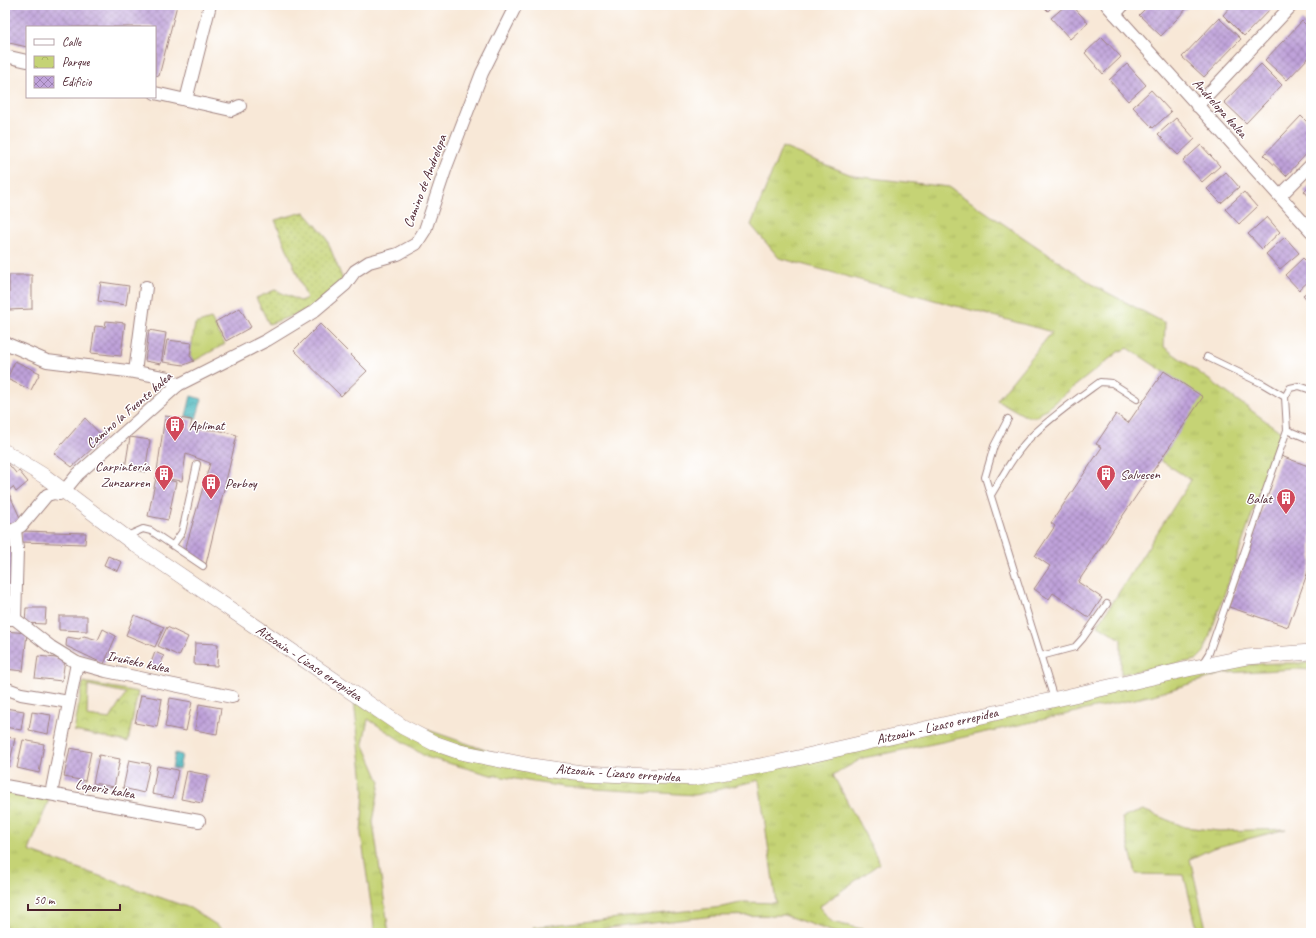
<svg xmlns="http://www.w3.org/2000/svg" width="1316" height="938" font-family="Caveat,sans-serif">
  <defs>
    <pattern id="grass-tufts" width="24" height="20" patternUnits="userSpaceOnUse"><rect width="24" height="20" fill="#c5d375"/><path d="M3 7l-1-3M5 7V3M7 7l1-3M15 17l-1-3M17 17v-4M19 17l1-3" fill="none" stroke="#abb565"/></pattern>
    <pattern id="park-crowns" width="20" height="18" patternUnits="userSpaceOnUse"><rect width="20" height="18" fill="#c5d375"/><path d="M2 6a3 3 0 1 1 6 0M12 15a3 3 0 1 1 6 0" fill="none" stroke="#abb565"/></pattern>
    <pattern id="garden-dots" width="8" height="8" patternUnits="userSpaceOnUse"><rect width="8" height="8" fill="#c5d375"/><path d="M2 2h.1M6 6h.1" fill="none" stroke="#abb565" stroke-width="1.8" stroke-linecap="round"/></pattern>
    <pattern id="water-waves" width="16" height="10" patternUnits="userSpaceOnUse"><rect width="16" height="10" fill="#48b8be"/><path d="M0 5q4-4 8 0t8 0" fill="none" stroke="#3e959b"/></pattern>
    <pattern id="building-cross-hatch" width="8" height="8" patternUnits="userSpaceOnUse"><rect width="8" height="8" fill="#bfa2da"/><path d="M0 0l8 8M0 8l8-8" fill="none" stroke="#9d83b1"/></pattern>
  </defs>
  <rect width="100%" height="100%" fill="#fff"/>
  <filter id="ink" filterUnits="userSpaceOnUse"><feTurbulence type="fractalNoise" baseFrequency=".025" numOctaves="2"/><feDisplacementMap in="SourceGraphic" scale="8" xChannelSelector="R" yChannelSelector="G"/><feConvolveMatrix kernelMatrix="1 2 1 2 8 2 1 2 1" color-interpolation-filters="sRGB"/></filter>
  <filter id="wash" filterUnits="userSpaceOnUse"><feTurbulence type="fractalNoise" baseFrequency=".012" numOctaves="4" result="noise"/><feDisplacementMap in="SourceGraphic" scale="16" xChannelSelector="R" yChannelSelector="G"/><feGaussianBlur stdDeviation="0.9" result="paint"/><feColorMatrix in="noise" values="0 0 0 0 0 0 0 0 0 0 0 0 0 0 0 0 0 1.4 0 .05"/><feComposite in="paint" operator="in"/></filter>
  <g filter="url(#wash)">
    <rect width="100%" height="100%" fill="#f8e8d7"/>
    <g fill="url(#grass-tufts)" stroke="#887950">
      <polygon points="782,147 854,176 949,187 1095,286 1165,323 1164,347 1281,432 1204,652 1196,660 1121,674 1121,639 1098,625 1191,480 1160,460 1202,397 1128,348 1118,352 1036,417 1027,417 997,400 1052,332 779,258 751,225"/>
      <polygon points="211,319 225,344 194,361 190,356 195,324"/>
      <polygon points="1281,663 1311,663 1311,670 1297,669 1225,673 1153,695 942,742 863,758 833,775 880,863 819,907 832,922 879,933 836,933 784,915 714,916 565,933 536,933 533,927 723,907 744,902 776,903 759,780 695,795 564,787 491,775 426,757 368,719 363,743 380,782 373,822 389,933 375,933 361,834 364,791 353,691 382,708 428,730 531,766 633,776 758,767 1200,666"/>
      <polygon points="5,786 51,794 29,851 190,908 229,933 5,933"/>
      <polygon points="1143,810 1185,827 1219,831 1286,829 1213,848 1190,859 1207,933 1198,933 1184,875 1136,874 1122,818"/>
    </g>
    <path fill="url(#park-crowns)" stroke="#887950" fill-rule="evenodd" d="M 83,682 L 138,692 L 128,742 L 74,731 ZM 88,685 L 126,693 L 110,719 L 87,716 Z"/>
    <polygon fill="url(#garden-dots)" stroke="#887950" points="304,212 325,235 345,285 322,305 269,324 256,298 275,290 300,301 307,298 275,220"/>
    <g fill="url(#water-waves)" stroke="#496c74">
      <polygon points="191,396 202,399 196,419 186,416"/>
      <polygon points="175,753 182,755 179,769 172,768"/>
    </g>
    <g id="blocks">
      <g fill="url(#building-cross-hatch)">
        <polygon points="5,5 177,5 159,76 155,75 155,27 27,27 27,47 5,42"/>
        <polygon points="1042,5 1054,5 1048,11"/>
        <polygon points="1066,5 1072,5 1088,23 1070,39 1051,18"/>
        <polygon points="1149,5 1190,5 1161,36 1139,15"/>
        <polygon points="1232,5 1274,5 1244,36 1223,15"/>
        <polygon points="1219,18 1241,39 1204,77 1182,57"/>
        <polygon points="1302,21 1311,30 1311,55 1287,80 1265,60"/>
        <polygon points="1102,37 1121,57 1103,74 1085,53"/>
        <polygon points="1127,64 1146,85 1128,101 1109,80"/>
        <polygon points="1261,64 1282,85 1246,123 1224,102"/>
        <polygon points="1151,90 1171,112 1153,128 1133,107"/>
        <polygon points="1301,116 1311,126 1311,149 1286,176 1264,155"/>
        <polygon points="1176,118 1195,139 1178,155 1158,134"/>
        <polygon points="1201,145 1220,166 1202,182 1183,161"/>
        <polygon points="1226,172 1239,187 1221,203 1207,189"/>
        <polygon points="1311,184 1311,199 1304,191"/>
        <polygon points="1244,192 1257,207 1239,224 1225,209"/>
        <polygon points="1267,217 1280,232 1262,249 1248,234"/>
        <polygon points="1285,237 1299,253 1280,269 1266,254"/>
        <polygon points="1303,258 1311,266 1311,279 1299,290 1285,275"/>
        <polygon points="9,275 32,275 32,309 9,310"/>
        <polygon points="101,282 129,286 126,305 98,301"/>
        <polygon points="1311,289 1311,304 1303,295"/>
        <polygon points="240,308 251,327 226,341 215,322"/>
        <polygon points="106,321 125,323 121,356 91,353 95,326 105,327"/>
        <polygon points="320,324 367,371 341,396 294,350"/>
        <polygon points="149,330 166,333 161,364 145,361"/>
        <polygon points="167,340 192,343 190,356 194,361 184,365 163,362"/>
        <polygon points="15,361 40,373 31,390 7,379"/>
        <polygon points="1164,371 1203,397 1078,582 1102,598 1089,618 1053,593 1049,599 1034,589 1050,566 1035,556 1055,526 1051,523 1102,447 1096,444 1116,414 1128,423"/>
        <polygon points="165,416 192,420 190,429 217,430 237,435 206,564 185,550 210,463 186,454 182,481 161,478 176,482 168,520 148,516 156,478"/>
        <polygon points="85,418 104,438 72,467 54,453"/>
        <polygon points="130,437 150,440 145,472 125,468"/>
        <polygon points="1281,456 1311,467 1311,563 1288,627 1229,607"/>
        <polygon points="5,460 16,473 19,471 28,482 16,492 13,487 8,491 21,520 5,527"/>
        <polygon points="22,531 86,533 85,544 21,542"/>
        <polygon points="5,546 14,546 9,616 5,616"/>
        <polygon points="108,556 122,562 118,571 104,565"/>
        <polygon points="26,608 46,608 45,624 25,623"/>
        <polygon points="134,615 164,627 155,647 126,635"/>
        <polygon points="59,616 87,616 87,631 59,630"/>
        <polygon points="167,627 188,637 179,656 158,646"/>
        <polygon points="103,629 116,636 104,664 66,646 67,637 79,639 84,636 98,640"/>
        <polygon points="5,631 27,633 23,671 5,669"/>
        <polygon points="195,643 218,644 217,666 194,665"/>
        <polygon points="155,652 164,656 158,671 149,668"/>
        <polygon points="38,656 65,659 62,681 35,678"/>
        <polygon points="141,695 162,699 157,727 135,723"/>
        <polygon points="170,698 192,702 186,731 165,727"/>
        <polygon points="199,704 221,708 217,734 195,730"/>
        <polygon points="5,708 24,711 21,730 5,727"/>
        <polygon points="32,712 51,715 48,734 29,730"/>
        <polygon points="5,737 15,738 9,767 5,766"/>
        <polygon points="23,740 44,744 39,773 17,768"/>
        <polygon points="70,748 91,752 85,781 64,777"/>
        <polygon points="99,755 120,759 114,787 93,783"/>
        <polygon points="129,760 150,764 144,793 123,788"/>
        <polygon points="157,766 178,770 173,798 152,794"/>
        <polygon points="187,771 208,775 202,803 181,799"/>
      </g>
    </g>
  </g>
  <g filter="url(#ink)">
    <use href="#blocks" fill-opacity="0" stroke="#a18481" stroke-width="1"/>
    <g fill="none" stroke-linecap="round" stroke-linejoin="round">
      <defs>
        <g id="service">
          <polyline points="1207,357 1263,384 1285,397"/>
          <polyline points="1008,419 994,446 985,477 1054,699"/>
          <polyline points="1287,430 1311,440"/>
          <path d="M 991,495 C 1003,475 1017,449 1035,433 C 1055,414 1078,398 1100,382 L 1112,383 L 1137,399"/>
          <polyline points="127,536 143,529 151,531 203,566"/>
          <polyline points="173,545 182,532 197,464"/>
          <polyline points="1041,656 1075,647 1083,638 1107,604"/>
          <polyline points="1202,664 1209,653 1287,430 1285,397 1290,388 1299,386 1311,390"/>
        </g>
        <g id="minor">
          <polyline points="1107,5 1311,231"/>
          <polyline points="1115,14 1123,5"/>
          <polyline points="5,56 27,61"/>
          <polyline points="155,93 186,100 210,5"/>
          <polyline points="186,100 231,110 240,106"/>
          <polyline points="1197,106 1292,5"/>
          <polyline points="1280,196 1311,165"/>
          <polyline points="5,343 47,361 135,372 168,378 178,385"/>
          <polyline points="135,372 146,287"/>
          <polyline points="15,530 17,549 15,619"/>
          <polyline points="5,534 21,526 47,495 54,493 59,494 64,491 78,474 178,385 267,340 313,312 345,285 355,271 369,262 398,254 416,244 425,230 446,167 482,73 516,5"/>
          <polyline points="5,619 15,619 51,647 77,663 106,671 232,697"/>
          <polyline points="5,688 21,694 69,702"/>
          <polyline points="5,786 199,821"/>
          <polyline points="51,794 77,663"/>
        </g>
        <polyline id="tertiary" points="5,452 44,476 136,545 403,727 434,743 460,752 531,766 582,773 693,778 776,763 1188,669 1247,657 1311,652"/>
      </defs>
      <use href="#service" stroke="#a18481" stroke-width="8"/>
      <use href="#minor" stroke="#a18481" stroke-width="14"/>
      <use href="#tertiary" stroke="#a18481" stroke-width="16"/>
      <use href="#service" stroke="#fff" stroke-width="6"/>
      <use href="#minor" stroke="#fff" stroke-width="12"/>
      <use href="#tertiary" stroke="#fff" stroke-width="15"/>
    </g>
  </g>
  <defs>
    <symbol id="building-pin" viewBox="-11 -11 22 30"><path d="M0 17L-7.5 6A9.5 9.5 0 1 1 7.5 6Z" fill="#d1495b" stroke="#fff"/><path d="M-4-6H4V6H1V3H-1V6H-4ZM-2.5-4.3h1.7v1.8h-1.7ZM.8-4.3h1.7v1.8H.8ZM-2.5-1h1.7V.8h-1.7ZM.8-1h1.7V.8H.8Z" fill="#fff"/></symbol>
  </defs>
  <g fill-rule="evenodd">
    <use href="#building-pin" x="164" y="414" width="22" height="30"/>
    <use href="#building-pin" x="153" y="463" width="22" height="30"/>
    <use href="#building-pin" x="1095" y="463" width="22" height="30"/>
    <use href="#building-pin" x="200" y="472" width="22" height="30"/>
    <use href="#building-pin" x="1275" y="487" width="22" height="30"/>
  </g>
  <g text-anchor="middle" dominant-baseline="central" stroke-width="3" stroke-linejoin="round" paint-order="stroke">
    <g font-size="14" fill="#4a1f2b" stroke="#fff">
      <text transform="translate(1220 108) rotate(48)">Andrelopa kalea</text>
      <text transform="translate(425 181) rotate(-69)">Camino de Andrelopa</text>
      <text transform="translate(129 410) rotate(-41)">Camino la Fuente kalea</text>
      <text transform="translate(138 662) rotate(12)">Iruñeko kalea</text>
      <text transform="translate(309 663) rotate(34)">Aitzoain - Lizaso errepidea</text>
      <text transform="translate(937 726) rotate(-13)">Aitzoain - Lizaso errepidea</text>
      <text transform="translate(618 773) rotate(4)">Aitzoain - Lizaso errepidea</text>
      <text transform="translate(105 789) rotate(10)">Loperiz kalea</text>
    </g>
    <g font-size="14" fill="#4a1f2b" stroke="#fff" text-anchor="start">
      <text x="189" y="425">Aplimat</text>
      <text x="150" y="466" text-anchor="end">Carpintería<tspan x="150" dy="16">Zunzarren</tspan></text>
      <text x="1120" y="474">Salvesen</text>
      <text x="225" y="483">Perboy</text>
      <text x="1272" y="498" text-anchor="end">Balat</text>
    </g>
  </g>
  <rect width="1316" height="938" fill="none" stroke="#fff" stroke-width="20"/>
  <rect x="26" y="26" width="130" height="72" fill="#ffffff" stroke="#b7a5aa"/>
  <rect x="34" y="39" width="20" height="6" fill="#ffffff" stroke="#b7a5aa"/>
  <text x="62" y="46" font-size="12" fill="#4a1f2b">Calle</text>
  <rect x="34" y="56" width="20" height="12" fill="url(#park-crowns)" stroke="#b7a5aa"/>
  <text x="62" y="66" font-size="12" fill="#4a1f2b">Parque</text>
  <rect x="34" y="76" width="20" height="12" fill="url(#building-cross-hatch)" stroke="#b7a5aa"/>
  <text x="62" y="86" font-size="12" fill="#4a1f2b">Edificio</text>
  <path d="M28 904v6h92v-6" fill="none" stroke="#4a1f2b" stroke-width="2"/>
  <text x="34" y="904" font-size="12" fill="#4a1f2b" stroke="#ffffff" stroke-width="3" paint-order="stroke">50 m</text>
</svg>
